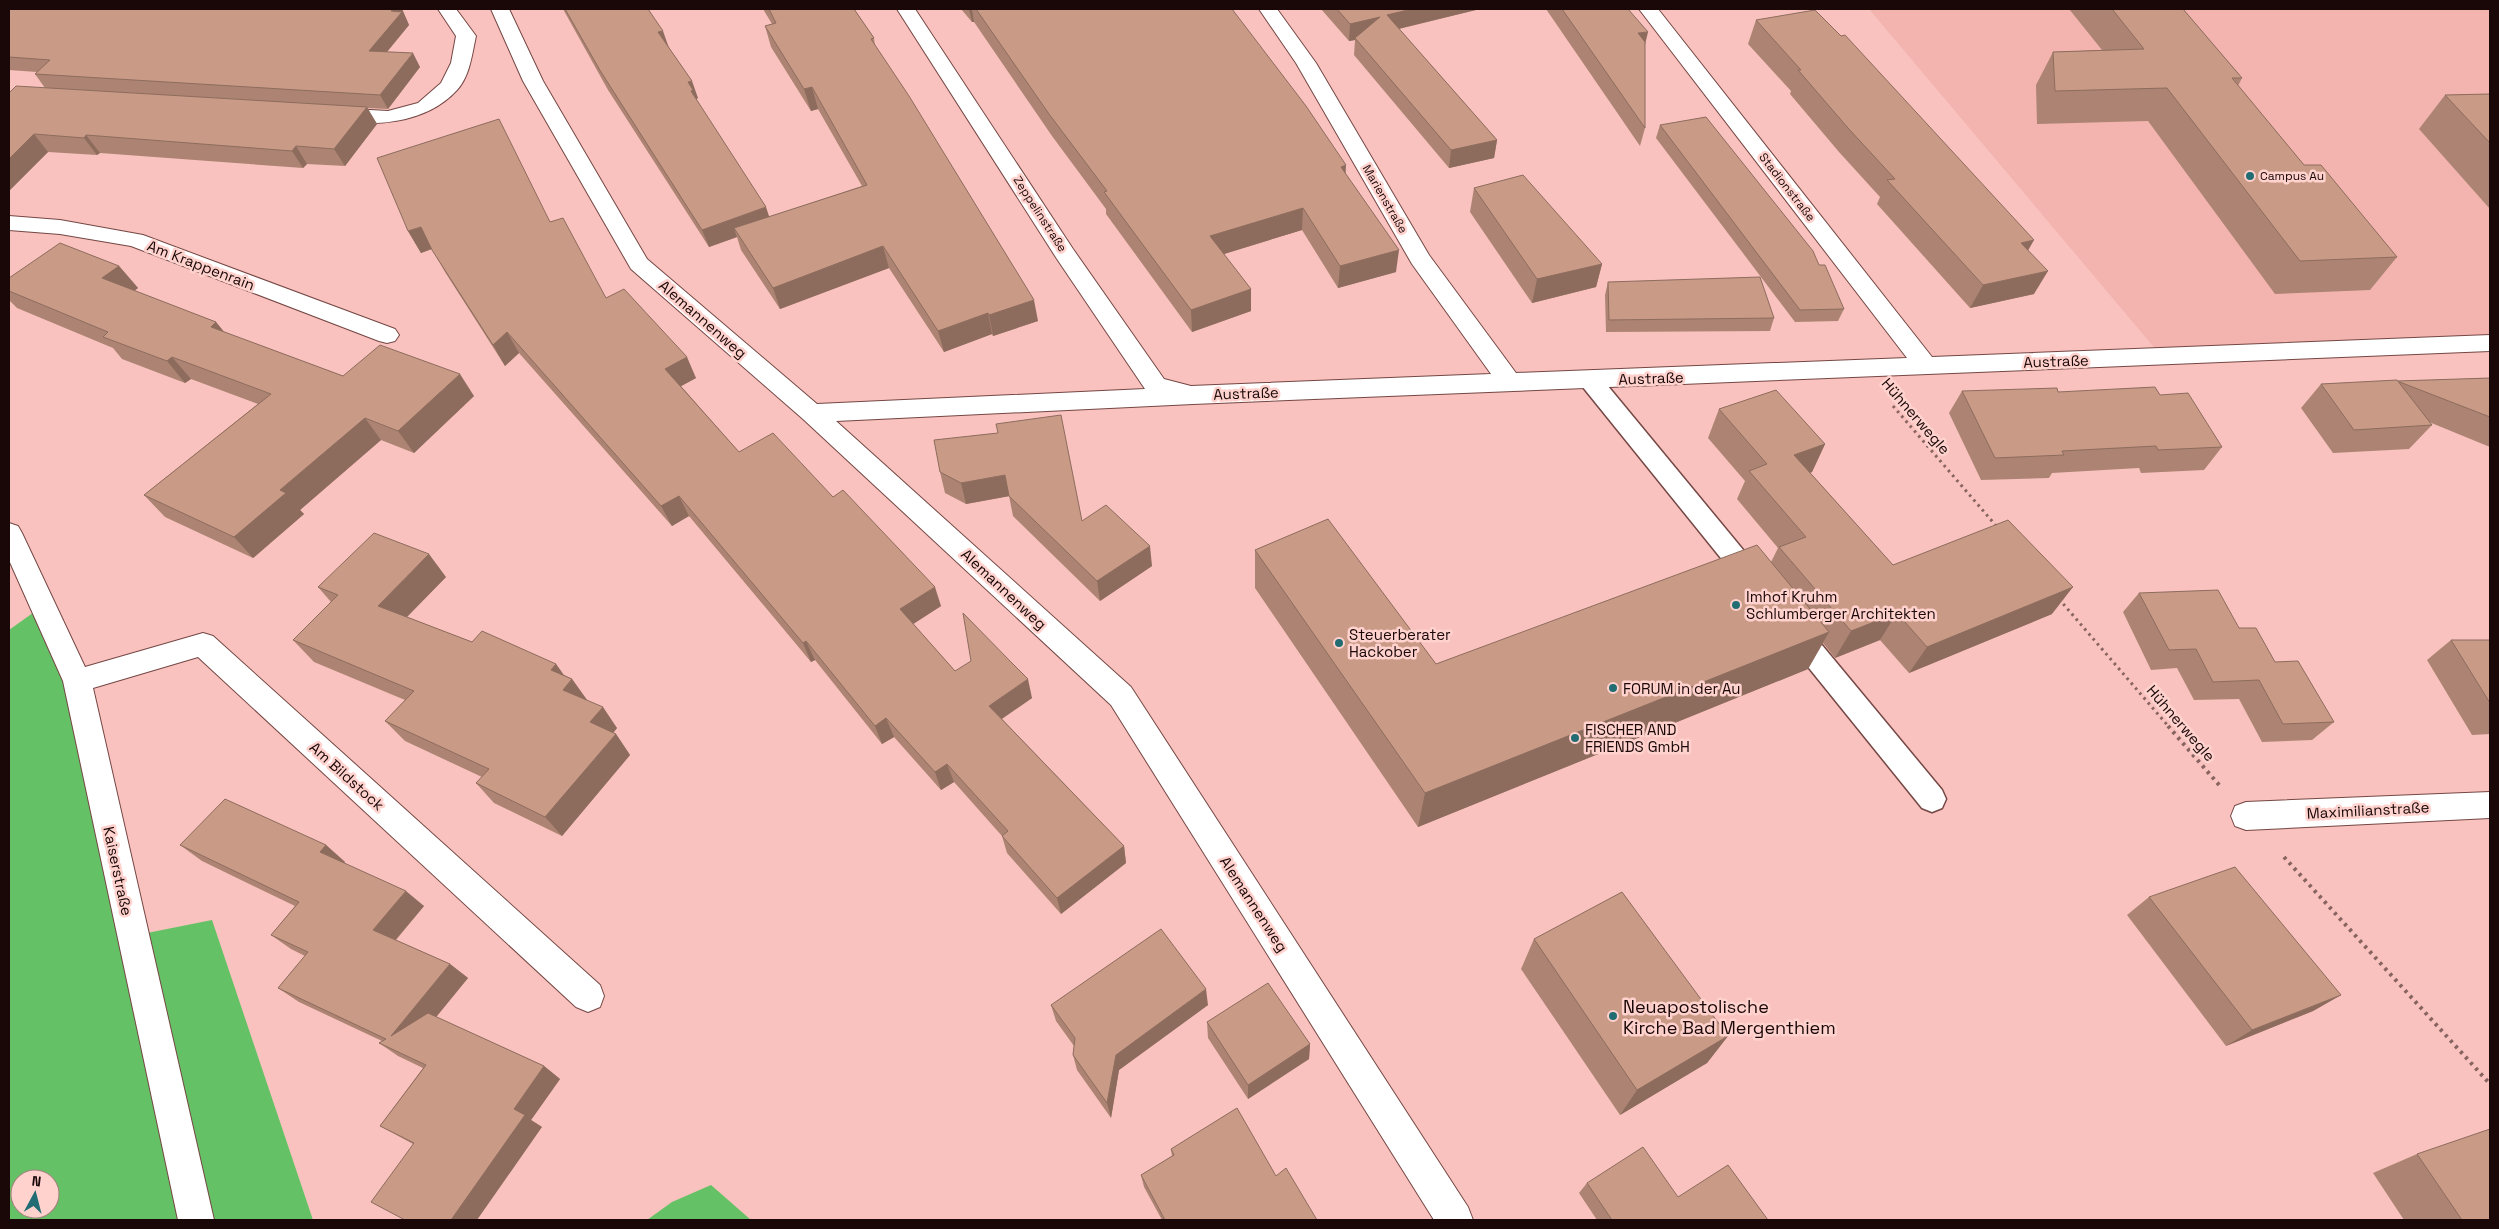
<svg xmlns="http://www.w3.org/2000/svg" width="2499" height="1229" font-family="'Space Grotesk',sans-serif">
  <rect width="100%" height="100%" fill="#f9c2be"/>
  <polygon fill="#f3b4af" points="1869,9 2490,9 2490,343 2163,358"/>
  <g fill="#65c165" fill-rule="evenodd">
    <path d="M 44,605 L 132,936 L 212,920 L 313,1220 L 9,1220 L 9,630 ZM 20,1179 L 50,1179 L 50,1209 L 20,1209 Z"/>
    <polygon points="711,1185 751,1220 647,1220 672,1202"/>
  </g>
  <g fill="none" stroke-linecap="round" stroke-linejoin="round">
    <defs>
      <g id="lane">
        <polygon points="1590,372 1598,374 1763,574 1767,581 1763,588 1754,591 1745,588 1582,386 1578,380 1582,374"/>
        <polygon points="1793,618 1802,621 1942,790 1946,799 1942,808 1932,812 1922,808 1784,637 1780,629 1784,621"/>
      </g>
      <g id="street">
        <path d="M 438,9 L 456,9 L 476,36 C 472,54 470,76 457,90 C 426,124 370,129 327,118 L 324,114 L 327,110 L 334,108 L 388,111 L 418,103 L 441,83 L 451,63 L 456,36 Z"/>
        <polygon points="491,9 509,9 543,81 647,259 817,404 1145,389 1057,259 897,9 915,9 1073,249 1164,379 1191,386 1491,374 1412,264 1296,63 1259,9 1277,9 1316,63 1429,255 1516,373 1907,358 1639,9 1658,9 1932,357 2490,335 2490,351 1193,404 836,421 1131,687 1468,1207 1473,1220 1434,1220 1111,705 803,419 631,269 523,81"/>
        <polygon points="9,216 60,220 143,235 395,329 399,335 395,341 387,343 379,341 131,246 60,234 9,230"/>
        <polygon points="9,523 18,526 22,533 85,667 203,633 213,636 600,985 604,996 600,1007 588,1012 576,1007 198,657 93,688 214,1220 178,1220 63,681 9,560"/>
        <polygon points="2490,792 2490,818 2246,830 2235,826 2231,816 2235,806 2246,802"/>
      </g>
    </defs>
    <use href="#lane" stroke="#744744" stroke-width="3"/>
    <use href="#street" stroke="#744744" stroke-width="2"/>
    <g stroke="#886461" stroke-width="3" stroke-dasharray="2.5 4" stroke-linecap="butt">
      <polyline points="1893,406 1998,528"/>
      <polyline points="2059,599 2169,727"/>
    </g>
    <g stroke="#886461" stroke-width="4" stroke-dasharray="3 4.5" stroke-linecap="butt">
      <polyline points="2168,726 2220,786"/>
      <polyline points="2284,857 2490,1084"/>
    </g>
    <use href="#lane" fill="#fff" fill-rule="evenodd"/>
    <use href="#street" fill="#fff" fill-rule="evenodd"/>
  </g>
  <g fill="#ad8473">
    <polygon points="9,9 402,9 409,25 387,52 420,67 388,109 367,108 377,124 345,166 307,164 303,168 100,153 97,155 48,152 9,191 9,93 45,88 35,74 37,72 9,70"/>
    <polygon points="563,9 648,9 669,48 698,98 696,99 769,217 862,186 818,109 811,111 771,47 765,26 772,24 763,9 854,9 874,38 875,46 1038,321 993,336 992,334 944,352 889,268 780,309 741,250 737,237 709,247 608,90"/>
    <polygon points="961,9 1232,9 1345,173 1396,272 1338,288 1302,230 1224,254 1251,311 1192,332 1106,214 1106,209 1052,136 974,22 972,22"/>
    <polygon points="1321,9 1480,9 1399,29 1497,140 1494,158 1449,168 1354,55 1355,40 1349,41"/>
    <polygon points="1546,9 1628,9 1645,47 1645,128 1640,146"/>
    <polygon points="2069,9 2183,9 2242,78 2238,86 2304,165 2397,257 2370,290 2275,294 2148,121 2037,124 2036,85 2053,52 2102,50"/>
    <polygon points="1756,20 2028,250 2034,294 1970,308 1877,204 1880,197 1839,152 1790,94 1791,91 1748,44"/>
    <polygon points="2490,94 2490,209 2419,129 2445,95"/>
    <polygon points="1660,125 1819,265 1844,309 1838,321 1795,322 1656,138"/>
    <polygon points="1474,188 1602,264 1596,287 1532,303 1470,212"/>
    <polygon points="550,222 606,298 696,378 681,386 739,452 833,497 941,606 913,624 955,671 1032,698 1002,719 1124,846 1126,863 1061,914 1007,853 1002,836 954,782 941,790 894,737 882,744 815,660 811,662 689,516 672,526 519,353 505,366 445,272 432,249 421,253 408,231"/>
    <polygon points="119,266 138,288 134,291 216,322 224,332 343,376 474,396 414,453 381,440 300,510 304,514 253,558 165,517 144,495 258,404 191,379 185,383 122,359 113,348 17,308 9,300 9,278"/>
    <polygon points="1608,282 1774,318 1770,331 1606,332 1605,295"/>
    <polygon points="2490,378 2490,447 2429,422 2432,425 2409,449 2333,453 2301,408 2321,384"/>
    <polygon points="1962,391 2058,392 2222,447 2204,470 2141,473 2139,468 2052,473 2049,478 1981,480 1949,413"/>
    <polygon points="1719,409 1825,444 1812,472 1810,473 1893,565 2052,614 1909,673 1880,640 1835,658 1823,643 1808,669 1418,827 1255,588 1255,550 1436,664 1771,562 1778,548 1737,499 1745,481 1708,438"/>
    <polygon points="940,472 1082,521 1152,566 1100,601 1013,516 1009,496 966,504 945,493"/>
    <polygon points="446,577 407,617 472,642 556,664 564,675 572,679 587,700 617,728 613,733 616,734 630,755 562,836 494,803 476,783 482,777 405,741 385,721 405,700 314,662 293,640 331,602 318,587"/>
    <polygon points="2139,593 2239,628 2275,662 2334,722 2312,740 2262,742 2239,699 2194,700 2177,668 2151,670 2123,612"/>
    <polygon points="2451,640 2490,640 2490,734 2472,735 2427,660"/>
    <polygon points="180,845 326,845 345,862 344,863 424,906 396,940 450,964 468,978 436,1017 544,1066 560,1079 531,1120 542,1127 413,1144 380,1126 423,1068 398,1056 379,1043 382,1041 299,1002 278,988 305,956 291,949 271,935 295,906 202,861"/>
    <polygon points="2149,897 2341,995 2313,1011 2226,1046 2127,915"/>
    <polygon points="1534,939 1728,1036 1707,1063 1620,1115 1521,969"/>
    <polygon points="1051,1005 1208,1005 1119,1070 1111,1118 1077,1070 1073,1055 1074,1046 1056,1021"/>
    <polygon points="1207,1022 1310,1044 1309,1059 1248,1099 1208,1038"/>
    <polygon points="1171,1149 1276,1176 1317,1220 1162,1220 1144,1187 1141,1175 1172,1156"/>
    <polygon points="2417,1154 2490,1220 2404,1220 2373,1173"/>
    <polygon points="1587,1183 1678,1197 1768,1220 1597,1220 1579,1193"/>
  </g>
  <g fill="#8d6c5e">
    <polygon points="393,9 402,9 409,25 376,65 369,51"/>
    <polygon points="969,9 972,9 974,22 972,22"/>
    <polygon points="1412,9 1480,9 1385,32 1387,15"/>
    <polygon points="1380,17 1355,38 1355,40 1349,41 1350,24"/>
    <polygon points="663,31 669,48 658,32"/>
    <polygon points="1648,32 1644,49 1638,33"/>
    <polygon points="413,53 420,67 388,109 380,95"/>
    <polygon points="692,81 698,98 696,99 697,108 688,82"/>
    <polygon points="812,87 818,109 811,111 804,89"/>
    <polygon points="367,107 377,124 345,166 334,149"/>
    <polygon points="34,134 48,152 9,191 9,159"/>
    <polygon points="86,135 100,153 97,155 84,138"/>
    <polygon points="1497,140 1494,158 1449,168 1451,150"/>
    <polygon points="296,146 307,164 303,168 292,151"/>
    <polygon points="1346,165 1345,187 1341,167"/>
    <polygon points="766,207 772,225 734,228 737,237 709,247 702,230"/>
    <polygon points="1303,208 1302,230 1211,258 1210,236"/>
    <polygon points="421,227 434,248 421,253 408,231"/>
    <polygon points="2034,240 2021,263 2021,243"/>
    <polygon points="883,246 889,268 780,309 773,288"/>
    <polygon points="1399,250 1396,272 1338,288 1340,266"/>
    <polygon points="1602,264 1596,287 1532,303 1537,279"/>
    <polygon points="119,266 138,288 121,301 102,278"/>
    <polygon points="2048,271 2034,294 1970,308 1983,285"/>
    <polygon points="1251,289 1251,311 1192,332 1191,310"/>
    <polygon points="1034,300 1038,321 993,336 989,315"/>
    <polygon points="988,313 992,334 944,352 938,331"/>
    <polygon points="216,322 234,344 211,327"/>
    <polygon points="507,332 519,353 505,366 493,345"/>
    <polygon points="172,357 191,379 185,383 167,361"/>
    <polygon points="687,357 696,378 674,390 665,369"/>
    <polygon points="460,374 474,396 414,453 398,431"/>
    <polygon points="365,418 381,440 300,510 304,514 253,558 234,537 280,490"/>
    <polygon points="1825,444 1812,472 1781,483 1794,455"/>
    <polygon points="1005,475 1010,496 966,504 961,483"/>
    <polygon points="679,496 689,516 672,526 661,506"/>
    <polygon points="1150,546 1152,566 1100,601 1097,581"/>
    <polygon points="429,554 446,577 396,628 378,606"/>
    <polygon points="935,587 941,606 907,628 900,609"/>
    <polygon points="2073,587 2052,614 1909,673 1927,647"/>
    <polygon points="1897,613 1880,640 1835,658 1851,631"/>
    <polygon points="1829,632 1808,669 1418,827 1425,793"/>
    <polygon points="806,641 815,660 811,662 803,643"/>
    <polygon points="556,664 569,683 572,679 587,700 579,710 563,690 551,670"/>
    <polygon points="1028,679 1032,698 994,724 989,706"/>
    <polygon points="603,707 617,728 605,743 590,722"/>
    <polygon points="886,718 894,737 882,744 875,726"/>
    <polygon points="616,734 630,755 562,836 545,817"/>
    <polygon points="947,764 954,782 941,790 935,772"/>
    <polygon points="326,845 345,862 339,868 320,852"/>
    <polygon points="1124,846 1126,863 1061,914 1057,898"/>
    <polygon points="406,891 424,906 391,945 373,930"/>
    <polygon points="450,964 468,978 410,1049 391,1036"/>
    <polygon points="1206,989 1208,1005 1119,1070 1111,1118 1107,1103 1116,1055"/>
    <polygon points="2341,995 2313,1011 2226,1046 2252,1030"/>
    <polygon points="1728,1036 1707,1063 1620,1115 1637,1090"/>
    <polygon points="1310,1044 1309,1059 1248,1099 1248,1085"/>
    <polygon points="544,1066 560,1079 531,1120 542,1127 477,1220 451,1220 514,1109"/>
  </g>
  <g fill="#c99a86" stroke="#8d6c5e">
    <polygon points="9,9 393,9 391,11 402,12 369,51 413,53 380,95 35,74 50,60 9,57"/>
    <polygon points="565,9 648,9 663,31 658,32 692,81 688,82 693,90 691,91 766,207 702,230 601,72"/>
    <polygon points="769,9 854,9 874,38 871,39 909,96 1034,300 989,315 988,313 938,331 883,246 773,288 734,228 867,185 812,87 804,89 765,26 776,23"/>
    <polygon points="976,9 1232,9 1306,106 1346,165 1341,167 1399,250 1340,266 1303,208 1210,236 1251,289 1191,310 1104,192 1107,191 1049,114"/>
    <polygon points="1337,9 1412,9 1387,15 1497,140 1451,150 1355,38 1380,17 1350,24"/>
    <polygon points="1562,9 1628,9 1648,32 1638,33 1645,42 1645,128"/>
    <polygon points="2112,9 2183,9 2242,78 2232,78 2304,165 2321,165 2397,257 2300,261 2167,88 2055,91 2053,52 2144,49"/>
    <polygon points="1815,10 1841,36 1845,35 2034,240 2021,243 2048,271 1983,285 1887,180 1895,179 1848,128 1798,70 1801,70 1756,20"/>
    <polygon points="16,86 367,107 334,149 296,146 292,151 86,135 84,138 34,134 9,159 9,93"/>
    <polygon points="2490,94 2490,143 2445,95"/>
    <polygon points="1706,117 1813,251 1819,265 1825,265 1844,309 1800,310 1660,125"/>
    <polygon points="499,119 550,222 563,218 606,298 624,289 687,357 665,369 739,452 773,433 833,497 843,490 935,587 900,609 955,671 971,661 963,613 1011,662 1028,679 989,706 1124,846 1057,898 1002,836 1008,831 947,764 935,772 886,718 875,726 806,641 803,643 679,496 661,506 507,332 493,345 432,250 421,227 408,231 377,158"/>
    <polygon points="1523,175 1602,264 1537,279 1474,188"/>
    <polygon points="60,243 119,266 102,278 216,322 211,327 343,376 380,345 460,374 398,431 365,418 280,490 286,493 234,537 144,495 271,394 172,357 167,361 103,337 108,332 9,291 9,278"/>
    <polygon points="1760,277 1774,318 1609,320 1608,282"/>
    <polygon points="2490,378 2490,417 2397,381"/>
    <polygon points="2397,380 2432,425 2354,430 2321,384"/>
    <polygon points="2155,387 2160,395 2188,393 2222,447 2158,450 2156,446 2062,451 2064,455 1995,458 1962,391 2057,388 2058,392"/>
    <polygon points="1776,390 1825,444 1794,455 1893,565 2008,520 2073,587 1927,647 1897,613 1851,631 1779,547 1806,537 1749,471 1767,464 1719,409"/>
    <polygon points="1061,415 1082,521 1106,505 1150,546 1097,581 1009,496 1005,475 961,483 940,472 934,440 998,433 996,424"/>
    <polygon points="1328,519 1436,664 1757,545 1829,632 1425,793 1255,550"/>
    <polygon points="374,533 429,554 378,606 472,642 482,631 556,664 551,670 572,679 563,690 603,707 590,722 616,734 545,817 476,783 489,769 385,721 414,691 293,640 338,595 318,587"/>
    <polygon points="2218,590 2239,628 2256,628 2275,662 2298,661 2334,722 2283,724 2259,680 2213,682 2196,649 2169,650 2139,593"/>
    <polygon points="2451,640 2490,640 2490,703"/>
    <polygon points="225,799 326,845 320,852 406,891 373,930 450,964 391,1036 428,1013 544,1066 514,1109 525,1115 451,1220 405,1220 371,1202 414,1143 380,1126 426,1065 379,1043 386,1039 278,988 308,952 271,935 299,902 180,845"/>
    <polygon points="2235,867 2341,995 2252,1030 2149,897"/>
    <polygon points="1622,892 1728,1036 1637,1090 1534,939"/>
    <polygon points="1161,929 1206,989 1116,1055 1107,1103 1073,1055 1075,1038 1051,1005"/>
    <polygon points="1268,983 1310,1044 1248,1085 1207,1022"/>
    <polygon points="1237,1108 1276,1176 1286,1168 1317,1220 1165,1220 1141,1175 1174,1155 1171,1149"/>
    <polygon points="2490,1129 2490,1220 2462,1220 2417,1154"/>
    <polygon points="1643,1147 1678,1197 1728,1165 1768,1220 1612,1220 1587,1183"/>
  </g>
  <g fill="#226d73" stroke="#ffd2ce" stroke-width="2">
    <circle cx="2250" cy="176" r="5"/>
    <circle cx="1736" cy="605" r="5"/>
    <circle cx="1339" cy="643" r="5"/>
    <circle cx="1613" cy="688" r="5"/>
    <circle cx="1575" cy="738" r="5"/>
    <circle cx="1613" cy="1016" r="5"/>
  </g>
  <g text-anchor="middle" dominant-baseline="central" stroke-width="5" stroke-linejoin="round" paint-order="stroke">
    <g font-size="12" fill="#190807" stroke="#ffd2ce" text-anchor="start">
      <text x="2260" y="176">Campus Au</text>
    </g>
    <g font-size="12" fill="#190807" stroke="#ffd2ce">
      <text transform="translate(1787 187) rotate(52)">Stadionstraße</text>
      <text transform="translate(1385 199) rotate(60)">Marienstraße</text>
      <text transform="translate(1040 214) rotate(57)">Zeppelinstraße</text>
    </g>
    <g font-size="15" fill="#190807" stroke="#ffd2ce">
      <text transform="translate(201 265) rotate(21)">Am Krappenrain</text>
      <text transform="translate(703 319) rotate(41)">Alemannenweg</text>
      <text transform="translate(2056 361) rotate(-2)">Austraße</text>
      <text transform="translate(1651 378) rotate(-2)">Austraße</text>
      <text transform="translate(1246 393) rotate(-2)">Austraße</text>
      <text transform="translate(1916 416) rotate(49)">Hühnerwegle</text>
      <text transform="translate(1004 589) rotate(43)">Alemannenweg</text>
      <text transform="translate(2181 723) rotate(49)">Hühnerwegle</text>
      <text transform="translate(347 776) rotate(42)">Am Bildstock</text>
      <text transform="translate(2368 810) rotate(-3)">Maximilianstraße</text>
      <text transform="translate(118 871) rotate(78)">Kaiserstraße</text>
      <text transform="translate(1254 904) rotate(57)">Alemannenweg</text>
    </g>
    <g font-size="15" fill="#190807" stroke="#ffd2ce" text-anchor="start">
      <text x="1746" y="596">Imhof Kruhm<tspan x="1746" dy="17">Schlumberger Architekten</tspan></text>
      <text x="1349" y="634">Steuerberater<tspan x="1349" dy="17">Hackober</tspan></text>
      <text x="1623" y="688">FORUM in der Au</text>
      <text x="1585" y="729">FISCHER AND<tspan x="1585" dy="17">FRIENDS GmbH</tspan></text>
    </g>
    <g font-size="18" fill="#190807" stroke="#ffd2ce" text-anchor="start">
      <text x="1623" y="1006">Neuapostolische<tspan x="1623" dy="21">Kirche Bad Mergenthiem</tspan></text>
    </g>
  </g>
  <rect width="2499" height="1229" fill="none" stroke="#190807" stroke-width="20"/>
  <g transform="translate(35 1194) rotate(7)"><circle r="24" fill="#ffd2ce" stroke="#a3817e"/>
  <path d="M0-4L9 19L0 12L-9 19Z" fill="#226d73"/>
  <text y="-8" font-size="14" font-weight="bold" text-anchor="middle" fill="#190807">N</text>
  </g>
</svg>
